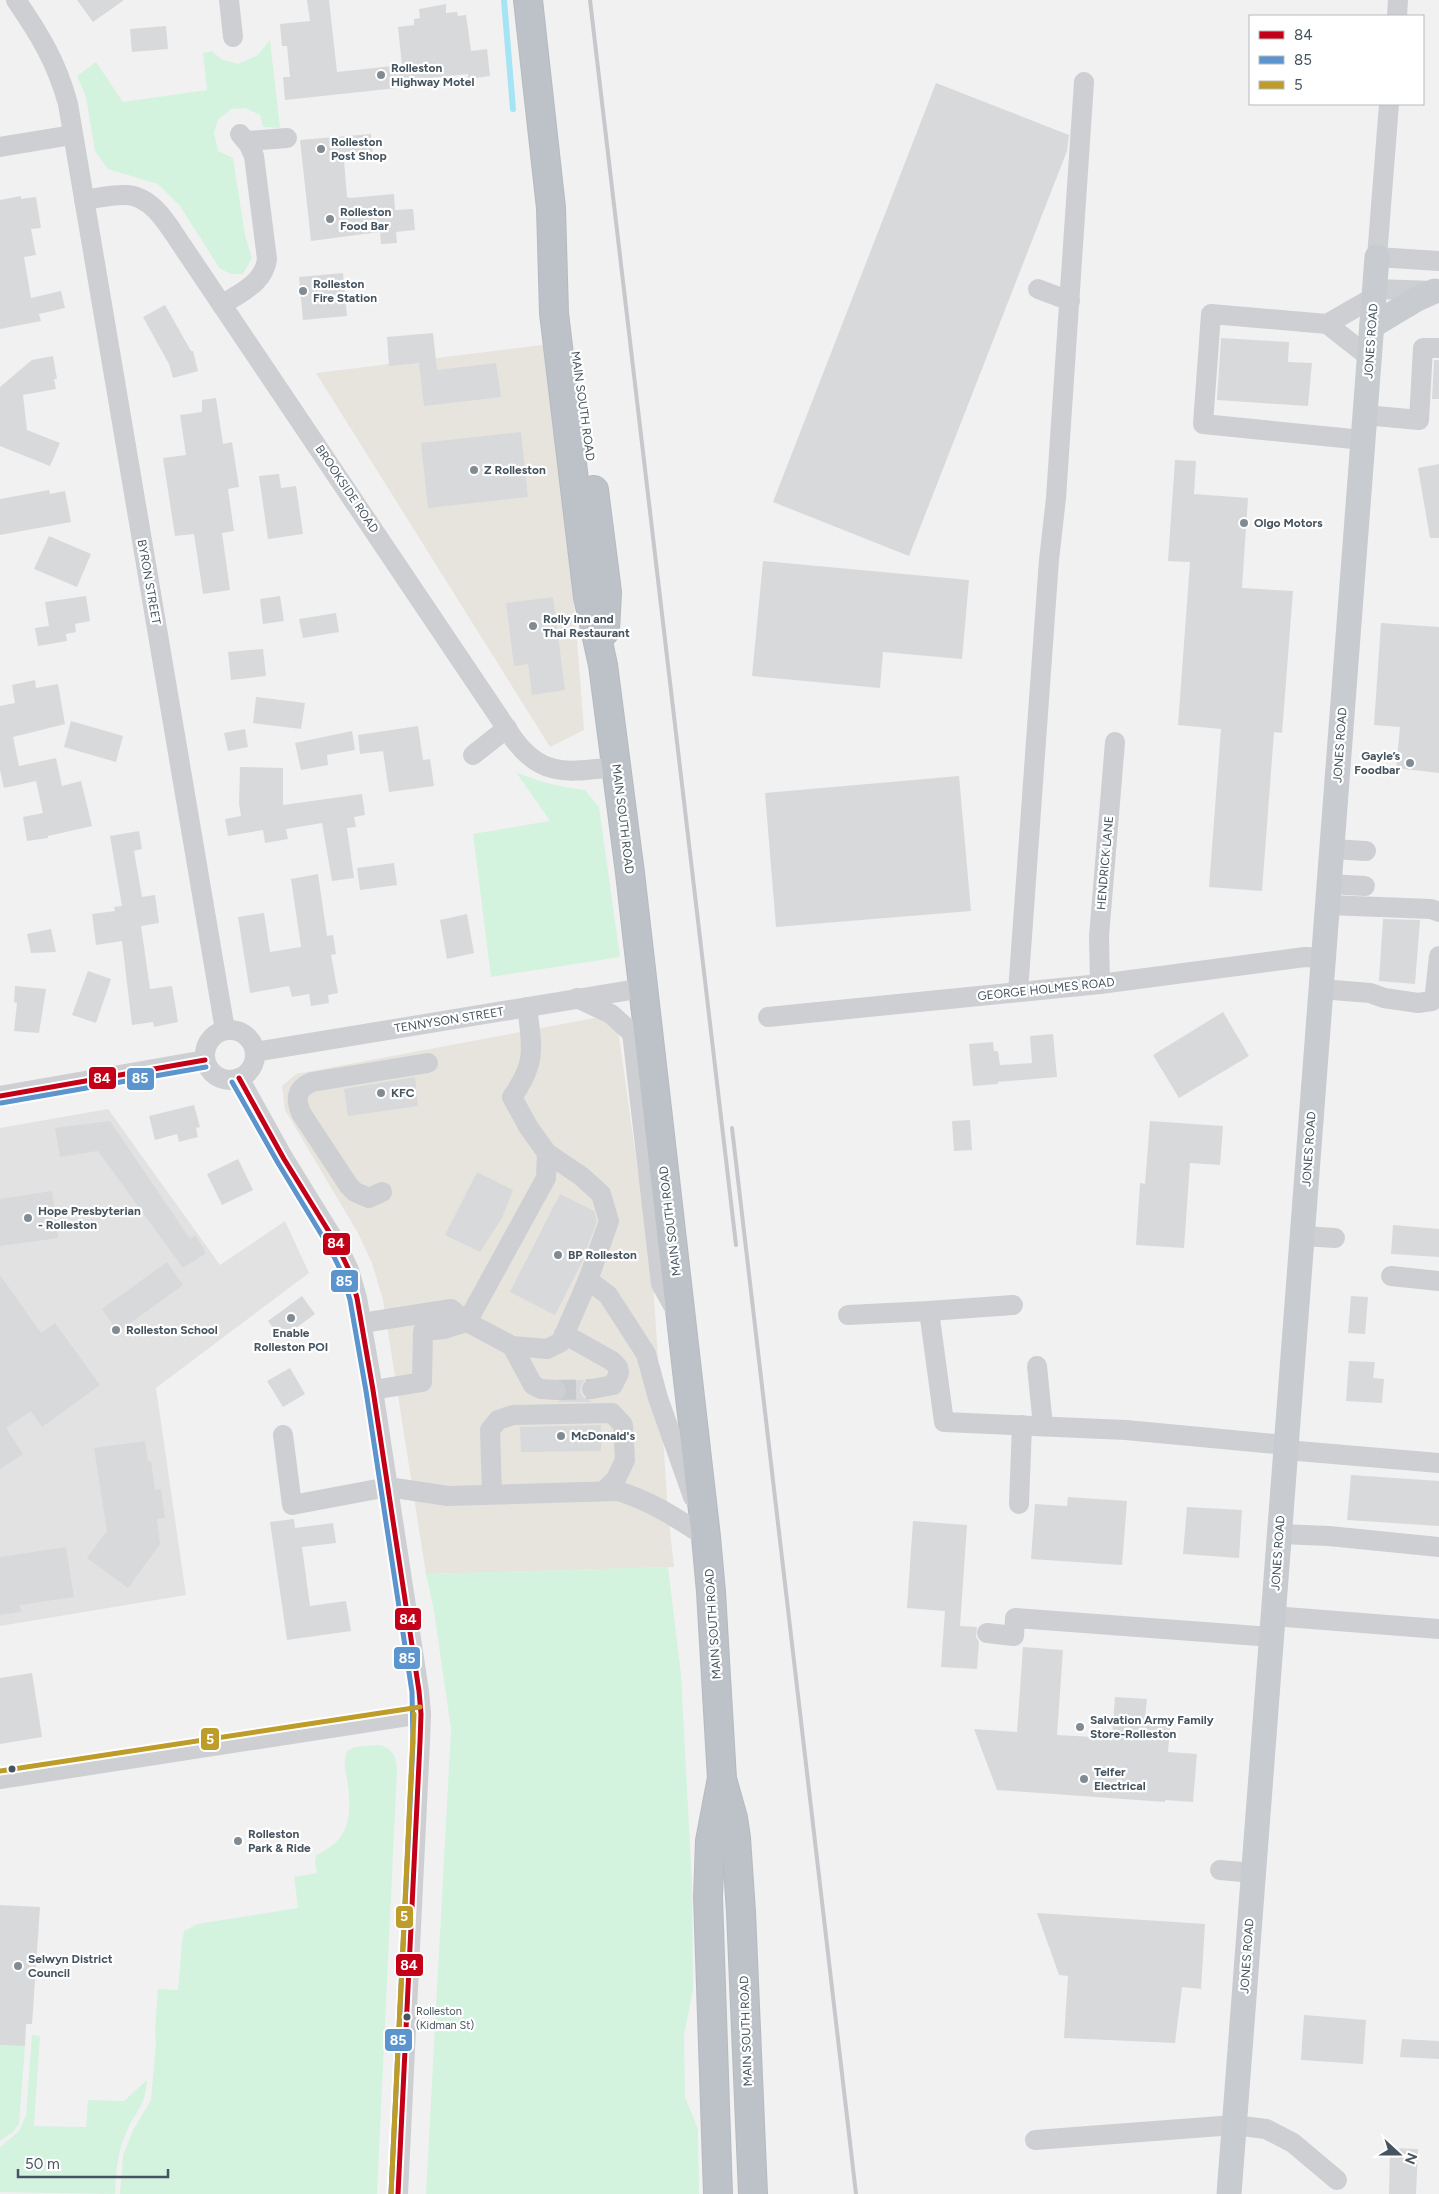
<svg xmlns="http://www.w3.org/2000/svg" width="1439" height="2194" font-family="Figtree,sans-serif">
  <rect width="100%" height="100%" fill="#f2f1f1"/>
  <g fill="#e7e4de">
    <polygon points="550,344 568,526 584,730 550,747 316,373"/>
    <polygon points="616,1014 653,1281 668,1513 674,1567 426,1574 383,1300 372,1263 358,1233 285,1110 282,1086 296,1074"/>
  </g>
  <polygon fill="#e3e2e3" points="108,1109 220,1265 285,1221 309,1273 156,1388 186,1595 0,1626 0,1128"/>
  <g fill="#d3f3df">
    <polygon points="270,40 280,128 263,127 260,115 245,108 231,109 218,120 214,133 218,151 233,158 245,235 252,258 243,274 231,274 220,269 180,206 158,184 108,169 95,151 86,97 77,76 96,62 123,102 207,90 203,53 212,51 221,59 238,64 258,55"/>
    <path d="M 516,772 C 539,782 560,787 585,790 L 599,807 L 620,957 L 491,977 L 473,834 L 550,821 Z"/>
    <polygon points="668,1567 681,1674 692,1883 693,1990 684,2035 685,2097 698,2129 699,2194 426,2194 451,1729 434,1611 426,1574"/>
    <path d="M 377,1745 C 391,1746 396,1755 397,1769 L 377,2194 L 120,2194 L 123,2155 L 133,2130 L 151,2100 L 156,2043 L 155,2031 L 158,1989 L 178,1990 L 182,1942 L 184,1931 L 197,1924 L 298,1908 L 294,1877 L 317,1873 L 315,1862 L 316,1855 C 352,1839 352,1813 347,1779 C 345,1769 343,1761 347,1751 L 355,1747 Z"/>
    <path d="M 32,2035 L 40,2036 L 34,2126 L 86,2127 L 88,2100 L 124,2101 L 147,2080 C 146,2106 135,2111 126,2133 C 117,2153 116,2173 115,2194 L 0,2192 L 0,2147 L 19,2131 L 26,2115 Z"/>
    <polygon points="0,2045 25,2046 19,2124 13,2132 0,2141"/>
  </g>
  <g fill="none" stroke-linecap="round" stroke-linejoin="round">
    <polyline stroke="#a4e4f4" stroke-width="6" points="504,0 513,109"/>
  </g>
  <g fill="#d8d9db">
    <polygon points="77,0 124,0 93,22"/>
    <polygon points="307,0 329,0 337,72 402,65 398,27 414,25 414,19 420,18 419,9 446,4 446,13 457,12 458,16 466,15 471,51 487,49 490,76 468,79 468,74 396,82 397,88 285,100 283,77 290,77 287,46 282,46 280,24 310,21"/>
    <polygon points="166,26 168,49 132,52 130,29"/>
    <polygon points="936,83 1069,135 1067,151 909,556 773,502"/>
    <polygon points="371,134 373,158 344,160 347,197 350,198 394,194 395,210 413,209 415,230 396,232 397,243 381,244 380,232 311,241 300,140"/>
    <polygon points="21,196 21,199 36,197 41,228 31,229 36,255 24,257 31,298 61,291 65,308 39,314 41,321 0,329 0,200"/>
    <polygon points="343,273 347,316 303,320 299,277"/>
    <polygon points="165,305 191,351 193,351 198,371 173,378 169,364 143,317"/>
    <polygon points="433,333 437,370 496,363 501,397 424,406 419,363 389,366 387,337"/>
    <polygon points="1221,338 1289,342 1288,362 1312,363 1308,406 1217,400"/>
    <polygon points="53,356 57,379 54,379 56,389 23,395 27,430 60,443 50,466 0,446 0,387 32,360"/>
    <polygon points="1434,360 1439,360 1439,399 1432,399"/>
    <polygon points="216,398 223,444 232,442 239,487 228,489 234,531 222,533 230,590 203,594 194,534 175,536 163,458 186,455 180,415 202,412 202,400"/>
    <polygon points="521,432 528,497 428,508 421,443"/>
    <polygon points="1175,460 1196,461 1194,494 1248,498 1242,588 1293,591 1282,733 1274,732 1262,891 1209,887 1221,729 1178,725 1190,562 1168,561"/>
    <polygon points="1439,464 1439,538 1430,538 1418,468"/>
    <polygon points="279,474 281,488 296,486 303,534 268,539 259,476"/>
    <polygon points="49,490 50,494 65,491 71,522 0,535 0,499"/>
    <polygon points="49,536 91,554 77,587 34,569"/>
    <polygon points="763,561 969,580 962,659 883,652 880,688 752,676"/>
    <polygon points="86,596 90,621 75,624 76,632 66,634 67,641 38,646 35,628 49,626 45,602"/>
    <polygon points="280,596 284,621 263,624 260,599"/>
    <polygon points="553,597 565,690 532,695 528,664 514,666 506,603"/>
    <polygon points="336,613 339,632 303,638 299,619"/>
    <polygon points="1381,623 1439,627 1439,773 1396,768 1400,727 1374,725"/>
    <polygon points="263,649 266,676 231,680 228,652"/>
    <polygon points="35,680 36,688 58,684 65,724 13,737 19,766 56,758 62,786 81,781 92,826 48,836 48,838 27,841 23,817 43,813 36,781 4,788 0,770 0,706 15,703 12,685"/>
    <polygon points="256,697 305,703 301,729 253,723"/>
    <polygon points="71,721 123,736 116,762 64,747"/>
    <polygon points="418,726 423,760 430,759 434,786 389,792 383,751 360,754 358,735"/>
    <polygon points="245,729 248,747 228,751 224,733"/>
    <polygon points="352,731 355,750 327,755 328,765 301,770 295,743"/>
    <polygon points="240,767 283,768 283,805 362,794 365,815 354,817 356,827 347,828 354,878 332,881 322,823 286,829 288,839 265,843 263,830 228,836 225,819 241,816 239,804"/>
    <polygon points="959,776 971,911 776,927 765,793"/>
    <polygon points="139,831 142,849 134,851 142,897 155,895 159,923 141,926 150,989 172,986 178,1022 154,1027 153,1022 132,1025 122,941 96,945 92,914 115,911 114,907 122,906 110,836"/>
    <polygon points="394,863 397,885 360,890 357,868"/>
    <polygon points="318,874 327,936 333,935 336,954 331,955 338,993 328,995 329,1003 311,1006 309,994 292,997 289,986 250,993 238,917 264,913 270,952 301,947 291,879"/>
    <polygon points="467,914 474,953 447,959 440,920"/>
    <polygon points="1383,919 1420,920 1415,984 1379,981"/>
    <polygon points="51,929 56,952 31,953 27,934"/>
    <polygon points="88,971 111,979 96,1023 72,1015"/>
    <polygon points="15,986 46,989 39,1033 14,1031 17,1003 14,1002"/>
    <polygon points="1223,1012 1249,1056 1179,1098 1153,1055"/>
    <polygon points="1053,1034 1057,1077 998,1082 998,1084 973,1086 969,1044 993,1042 994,1051 998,1051 1000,1065 1032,1063 1030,1036"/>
    <polygon points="415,1077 418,1106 348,1116 344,1089"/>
    <polygon points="194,1105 200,1127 196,1128 198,1137 179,1142 177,1134 155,1140 149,1116"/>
    <polygon points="970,1120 972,1150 954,1151 952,1121"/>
    <polygon points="110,1121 190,1239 195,1235 206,1253 183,1268 98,1151 60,1157 55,1128"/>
    <polygon points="1150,1121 1223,1126 1220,1165 1190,1163 1184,1248 1136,1245 1140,1183 1145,1184"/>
    <polygon points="238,1159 253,1190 222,1205 207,1174"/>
    <polygon points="477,1172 513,1190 502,1218 480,1252 445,1235"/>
    <polygon points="52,1191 58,1238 0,1246 0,1199"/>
    <polygon points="560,1194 594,1211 597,1221 581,1264 555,1315 510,1292"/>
    <polygon points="1393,1225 1439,1229 1439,1257 1391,1254"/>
    <polygon points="167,1262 183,1285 118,1332 102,1309"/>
    <polygon points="0,1275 41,1333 55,1323 100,1385 42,1427 31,1411 6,1428 23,1454 0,1469"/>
    <polygon points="302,1296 315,1314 281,1339 268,1321"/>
    <polygon points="1351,1296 1368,1297 1365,1334 1348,1333"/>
    <polygon points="1349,1361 1375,1362 1373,1378 1384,1379 1382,1403 1346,1401"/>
    <polygon points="290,1368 305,1394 283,1407 267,1381"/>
    <polygon points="585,1380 581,1385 580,1392 583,1397 592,1402 557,1402 566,1397 568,1391 567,1385 563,1381"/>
    <polygon points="601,1425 601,1451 521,1452 520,1427"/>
    <polygon points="145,1441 148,1461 151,1461 155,1490 161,1489 165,1518 157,1519 160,1544 128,1588 87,1558 107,1531 94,1448"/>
    <polygon points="1351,1475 1439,1481 1439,1526 1347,1520"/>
    <polygon points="1068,1497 1127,1501 1122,1565 1031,1559 1035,1504 1067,1506"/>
    <polygon points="1187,1507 1242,1510 1239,1558 1183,1554"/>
    <polygon points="294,1519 295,1528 333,1523 336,1543 302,1547 310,1606 346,1601 351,1631 287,1640 270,1522"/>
    <polygon points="913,1521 967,1525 960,1626 977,1627 976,1637 979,1642 977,1669 941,1667 945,1611 907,1608"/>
    <polygon points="66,1547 74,1597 20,1605 21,1612 0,1615 0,1557"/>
    <polygon points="1023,1647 1063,1650 1057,1735 1112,1738 1115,1697 1147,1699 1145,1717 1171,1718 1168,1752 1197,1754 1193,1802 1165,1800 1165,1802 997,1790 974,1729 1017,1732"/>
    <polygon points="32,1673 42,1737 0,1744 0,1678"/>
    <polygon points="0,1905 40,1907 32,2024 26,2024 25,2046 0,2045"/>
    <polygon points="1037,1913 1205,1924 1201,1989 1182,1987 1175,2043 1064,2038 1068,1976 1059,1975"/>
    <polygon points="1304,2015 1366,2020 1363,2064 1301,2060"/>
    <polygon points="1402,2039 1439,2041 1439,2059 1400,2057"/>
    <polygon points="1390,2148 1418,2149 1416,2194 1389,2194"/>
  </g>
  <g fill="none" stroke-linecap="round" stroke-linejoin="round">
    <polyline stroke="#c7cacc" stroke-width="20" stroke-dasharray="20 10" stroke-linecap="butt" points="556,1390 592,1389"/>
    <defs>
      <g id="highway">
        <polyline points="528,0 551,208 554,313 588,597 603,665 630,873 706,1537 711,1592 722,1779 733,1818 736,1838 741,1912 753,2194"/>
        <polyline points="594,490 607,592 605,631"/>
        <polyline points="718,2194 708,1897 710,1841 721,1783"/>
      </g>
    </defs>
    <use href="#highway" stroke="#b5bbc1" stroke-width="30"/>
    <g stroke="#cdcfd2" stroke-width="20">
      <path d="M 16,0 C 40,35 57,63 68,104 L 225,1030"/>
      <polyline points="229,0 233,37"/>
      <polyline points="1397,16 1398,0"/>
      <polyline points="1389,104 1377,257 1439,261"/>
      <polyline points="247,141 287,138"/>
      <polyline points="0,147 72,135"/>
      <path d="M 84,200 C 98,198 113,194 127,195 C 154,197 169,227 183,247 L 513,738 C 543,780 572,771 616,767"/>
      <polyline points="1038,289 1070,301"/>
      <polyline points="1375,289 1435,291"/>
      <path d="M 222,305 C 241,292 264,283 267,259 L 254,156 L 249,145 L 240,134"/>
      <polyline points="1327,324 1374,297"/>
      <polyline points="1365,415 1419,420 1423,348 1439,348"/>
      <polyline points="1363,440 1203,424 1211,314 1327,324 1369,357"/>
      <polyline points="473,755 507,728"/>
      <polyline points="1332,849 1366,851"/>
      <polyline points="1329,884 1365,886"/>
      <polyline points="1328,905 1431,909 1439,912"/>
      <polyline points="1100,984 1099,936 1115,742"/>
      <polyline points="1321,989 1370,993 1384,998 1418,1003 1432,1001 1435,993 1439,956"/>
      <polyline points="1018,992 1049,560 1056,498 1084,82"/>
      <polyline points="577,998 611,1014 632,1033 661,1284 676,1311"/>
      <polyline points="768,1017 1100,984 1305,957 1324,958"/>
      <circle cx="230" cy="1055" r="25"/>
      <polyline points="255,1052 643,988"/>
      <polyline points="239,1078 284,1159 336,1243 349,1270 357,1298 373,1390 419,1691 421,1714 420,1742 398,2194"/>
      <polyline points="0,1096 205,1060"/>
      <path d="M 382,1192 L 369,1198 L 355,1192 L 349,1186 L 301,1113 C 295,1098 296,1089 312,1082 L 428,1063"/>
      <polyline points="1302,1236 1335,1238"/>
      <polyline points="1391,1276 1439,1281"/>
      <polyline points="588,1280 608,1295 646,1354 658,1398 693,1497"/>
      <polyline points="1013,1305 929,1311 944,1422 1126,1430 1286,1445"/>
      <polyline points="848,1315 929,1311"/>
      <path d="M 362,1323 L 451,1309 L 467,1322 L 546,1178 L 547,1153 L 529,1128 L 512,1097 C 537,1062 532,1047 527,1007"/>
      <polyline points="564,1334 612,1361 618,1367 619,1373 613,1385 592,1389"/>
      <polyline points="512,1346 533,1385 541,1389 556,1390"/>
      <polyline points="1037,1366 1043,1426"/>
      <polyline points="373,1390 422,1382 423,1331 444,1329 467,1322 512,1346 547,1349 561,1342 588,1280 609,1221 601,1194 581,1176 547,1153"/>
      <path d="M 283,1435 L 292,1505 L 388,1487 L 448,1496 L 618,1491 C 651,1501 678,1519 706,1537"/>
      <polyline points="1286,1450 1439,1463"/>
      <polyline points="492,1494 490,1430 498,1420 513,1415 612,1413 623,1425 625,1460 616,1479 605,1490"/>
      <polyline points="1019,1504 1022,1425"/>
      <polyline points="1280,1534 1329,1536 1439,1547"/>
      <polyline points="1273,1616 1439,1629"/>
      <polyline points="987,1633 1014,1636 1015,1618 1272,1637"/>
      <polyline points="0,1779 421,1714"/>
      <polyline points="1220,1870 1254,1873"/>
      <polyline points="1035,2140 1234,2125 1266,2129 1293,2143 1337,2180"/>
    </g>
    <g stroke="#c8ccd0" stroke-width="25">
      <polyline points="1372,326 1417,299 1435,291"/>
      <polyline points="1229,2194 1377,257"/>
    </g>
    <use href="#highway" stroke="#bcc2c8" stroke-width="28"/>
    <g stroke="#c6c8cb" stroke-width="4">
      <polyline points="590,0 736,1245"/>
      <polyline points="732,1128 856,2194"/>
    </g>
    <defs>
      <g id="bus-1">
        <polyline points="239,1078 284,1159 336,1243 349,1270 357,1298 373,1390 419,1691 421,1714 420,1742 398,2194"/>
        <polyline points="0,1096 205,1060"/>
      </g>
      <g id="bus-2">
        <polyline points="232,1082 278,1163 329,1247 342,1273 350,1300 366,1391 412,1692 413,1742 391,2194"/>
        <polyline points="1,1103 206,1067"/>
      </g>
      <g id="bus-3">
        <polyline points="0,1771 420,1707"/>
        <polyline points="391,2194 414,1714"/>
      </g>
    </defs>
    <use href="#bus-1" stroke="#fff" stroke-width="9"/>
    <use href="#bus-2" stroke="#fff" stroke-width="9"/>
    <use href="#bus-3" stroke="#fff" stroke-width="9"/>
    <use href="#bus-1" stroke="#c40019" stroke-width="5"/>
    <use href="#bus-2" stroke="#5c94ce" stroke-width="5"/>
    <use href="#bus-3" stroke="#be9c2a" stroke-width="5"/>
  </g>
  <g fill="#828b92" stroke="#fff" stroke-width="2">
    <circle cx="381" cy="75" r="5"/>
    <circle cx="321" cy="149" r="5"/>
    <circle cx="330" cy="219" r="5"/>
    <circle cx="303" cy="291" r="5"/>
    <circle cx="474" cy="470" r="5"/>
    <circle cx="1244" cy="523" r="5"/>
    <circle cx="533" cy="626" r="5"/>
    <circle cx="1410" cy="763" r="5"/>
    <circle cx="381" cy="1093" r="5"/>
    <circle cx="28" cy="1218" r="5"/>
    <circle cx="558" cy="1255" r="5"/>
    <circle cx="291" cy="1318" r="5"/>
    <circle cx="116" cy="1330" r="5"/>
    <circle cx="561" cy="1436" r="5"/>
    <circle cx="1080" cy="1727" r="5"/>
    <circle cx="1084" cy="1779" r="5"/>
    <circle cx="238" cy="1841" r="5"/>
    <circle cx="18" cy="1966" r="5"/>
  </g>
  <g fill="#46545f" stroke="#fff" stroke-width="2">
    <circle cx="12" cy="1769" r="4.5"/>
    <circle cx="407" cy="2017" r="4.5"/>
  </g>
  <g text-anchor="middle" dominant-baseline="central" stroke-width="4.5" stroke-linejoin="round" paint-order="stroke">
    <g font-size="11" fill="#46545f" stroke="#fff" text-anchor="start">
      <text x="416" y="2011">Rolleston<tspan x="416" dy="14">(Kidman St)</tspan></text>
    </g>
    <g font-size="12" font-weight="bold" fill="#46545f" stroke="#fff" text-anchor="start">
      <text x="391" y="68">Rolleston<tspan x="391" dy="14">Highway Motel</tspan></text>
      <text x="331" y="142">Rolleston<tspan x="331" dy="14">Post Shop</tspan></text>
      <text x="340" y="212">Rolleston<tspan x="340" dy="14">Food Bar</tspan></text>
      <text x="313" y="284">Rolleston<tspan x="313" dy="14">Fire Station</tspan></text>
      <text x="484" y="470">Z Rolleston</text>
      <text x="1254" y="523">Olgo Motors</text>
      <text x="543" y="619">Rolly Inn and<tspan x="543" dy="14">Thai Restaurant</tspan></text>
      <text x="1400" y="756" text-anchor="end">Gayle’s<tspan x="1400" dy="14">Foodbar</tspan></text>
      <text x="391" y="1093">KFC</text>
      <text x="38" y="1211">Hope Presbyterian<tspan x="38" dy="14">- Rolleston</tspan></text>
      <text x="568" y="1255">BP Rolleston</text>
      <text x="126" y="1330">Rolleston School</text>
      <text x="291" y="1333" text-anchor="middle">Enable<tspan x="291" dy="14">Rolleston POI</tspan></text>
      <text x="571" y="1436">McDonald's</text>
      <text x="1090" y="1720">Salvation Army Family<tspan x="1090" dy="14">Store-Rolleston</tspan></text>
      <text x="1094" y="1772">Telfer<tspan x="1094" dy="14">Electrical</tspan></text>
      <text x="248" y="1834">Rolleston<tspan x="248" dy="14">Park &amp; Ride</tspan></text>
      <text x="28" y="1959">Selwyn District<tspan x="28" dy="14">Council</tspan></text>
    </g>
    <g font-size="12" fill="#46545f" stroke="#fff">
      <text transform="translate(1371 341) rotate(-86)">JONES ROAD</text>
      <text transform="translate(583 406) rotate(82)">MAIN SOUTH ROAD</text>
      <text transform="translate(347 489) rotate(56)">BROOKSIDE ROAD</text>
      <text transform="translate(149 582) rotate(80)">BYRON STREET</text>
      <text transform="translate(1340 745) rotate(-86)">JONES ROAD</text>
      <text transform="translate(623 819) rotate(83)">MAIN SOUTH ROAD</text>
      <text transform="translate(1105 863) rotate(-85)">HENDRICK LANE</text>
      <text transform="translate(1046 989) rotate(-6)">GEORGE HOLMES ROAD</text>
      <text transform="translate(449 1020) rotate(-9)">TENNYSON STREET</text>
      <text transform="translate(1309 1149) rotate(-86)">JONES ROAD</text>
      <text transform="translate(670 1221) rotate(-97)">MAIN SOUTH ROAD</text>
      <text transform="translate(1278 1553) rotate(-86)">JONES ROAD</text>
      <text transform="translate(713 1624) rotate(-94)">MAIN SOUTH ROAD</text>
      <text transform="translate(1247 1956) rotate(-86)">JONES ROAD</text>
      <text transform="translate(746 2031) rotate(-92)">MAIN SOUTH ROAD</text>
    </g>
  </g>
  <g stroke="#fff" stroke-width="2">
    <rect x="88" y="1066" width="29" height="24" rx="5" fill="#c40019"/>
    <rect x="126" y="1067" width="29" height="24" rx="5" fill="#5c94ce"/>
    <rect x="322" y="1232" width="29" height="24" rx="5" fill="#c40019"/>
    <rect x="330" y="1269" width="29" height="24" rx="5" fill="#5c94ce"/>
    <rect x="394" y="1607" width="28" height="24" rx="5" fill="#c40019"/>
    <rect x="393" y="1646" width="28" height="24" rx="5" fill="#5c94ce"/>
    <rect x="200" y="1727" width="20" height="24" rx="5" fill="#be9c2a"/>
    <rect x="395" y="1905" width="19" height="24" rx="5" fill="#be9c2a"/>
    <rect x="395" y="1953" width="29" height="24" rx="5" fill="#c40019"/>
    <rect x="384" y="2028" width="29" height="24" rx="5" fill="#5c94ce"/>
  </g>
  <g font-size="14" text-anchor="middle" font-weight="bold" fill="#fff">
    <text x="102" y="1083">84</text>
    <text x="140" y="1083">85</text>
    <text x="336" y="1248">84</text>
    <text x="344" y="1286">85</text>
    <text x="408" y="1624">84</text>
    <text x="407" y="1663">85</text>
    <text x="210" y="1744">5</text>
    <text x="404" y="1921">5</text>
    <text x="409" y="1970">84</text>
    <text x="398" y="2045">85</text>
  </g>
  <rect x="1249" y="15" width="175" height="90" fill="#ffffff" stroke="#b5bbbf"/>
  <rect x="1259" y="31" width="25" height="8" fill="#c40019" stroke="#b5bbbf"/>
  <text x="1294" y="40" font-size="15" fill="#46545f">84</text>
  <rect x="1259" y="56" width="25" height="8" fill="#5c94ce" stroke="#b5bbbf"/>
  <text x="1294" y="65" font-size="15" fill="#46545f">85</text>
  <rect x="1259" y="81" width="25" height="8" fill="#be9c2a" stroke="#b5bbbf"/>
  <text x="1294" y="90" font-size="15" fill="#46545f">5</text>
  <g transform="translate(1399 2154) rotate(111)" stroke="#ffffff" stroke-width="4" paint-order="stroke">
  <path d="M0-4L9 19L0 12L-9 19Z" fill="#46545f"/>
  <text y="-8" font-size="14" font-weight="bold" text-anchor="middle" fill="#46545f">N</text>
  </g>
  <path d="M18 2169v8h150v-8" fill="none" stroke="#46545f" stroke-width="2.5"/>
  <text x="25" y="2169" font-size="15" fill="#46545f" stroke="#ffffff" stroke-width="4" paint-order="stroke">50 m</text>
</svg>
